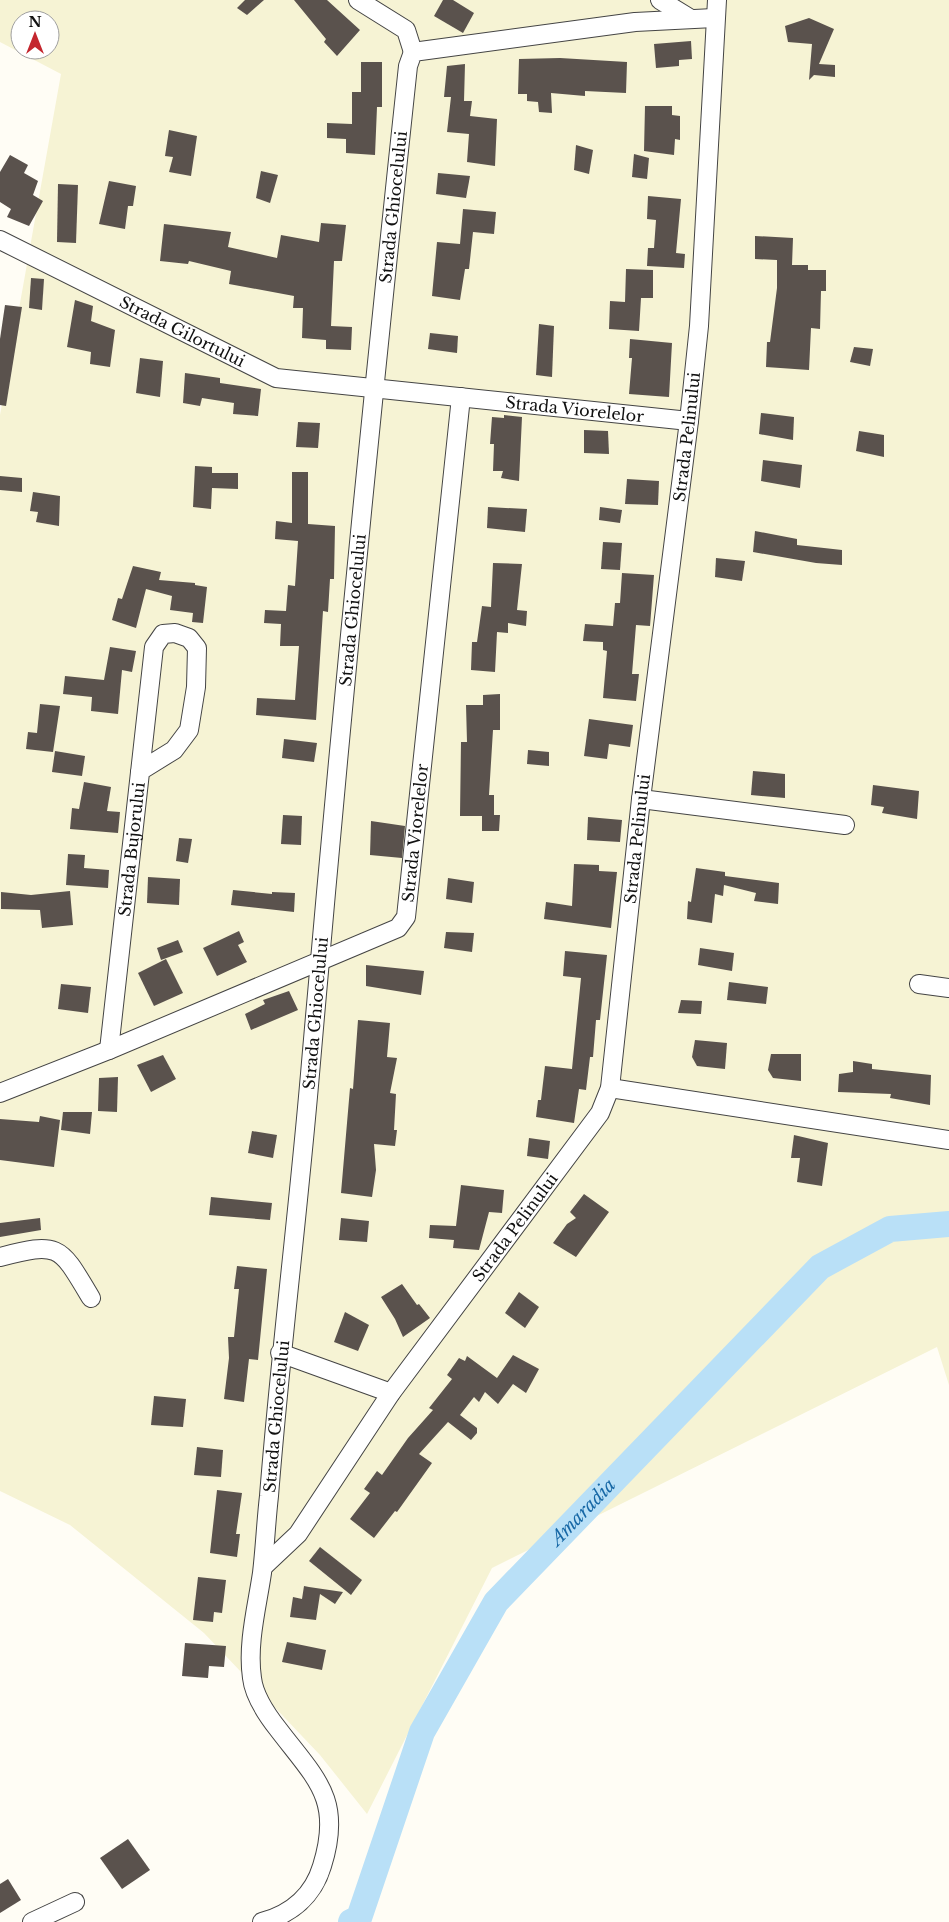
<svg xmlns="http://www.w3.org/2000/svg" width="949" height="1922" font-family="'Libre Baskerville',serif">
  <rect width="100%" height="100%" fill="#fffdf5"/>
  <path fill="#f6f3d4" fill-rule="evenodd" d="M 0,0 L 949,0 L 949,1385 L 937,1347 L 492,1568 L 367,1814 L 320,1755 L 204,1633 L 70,1525 L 0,1491 L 0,415 L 61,74 L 0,42 ZM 20,20 L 50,20 L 50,50 L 20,50 Z"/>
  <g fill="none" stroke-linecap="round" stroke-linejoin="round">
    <path stroke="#b9e0f7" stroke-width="26" id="s1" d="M 351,1922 L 359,1918 L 422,1732 L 496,1602 L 820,1267 L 890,1229 L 949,1224"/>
  </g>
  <g fill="#5a524d">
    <polygon points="245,0 264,0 247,15 237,8"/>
    <polygon points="294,0 327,0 360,30 337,56 324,42 326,39"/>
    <polygon points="443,0 453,0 474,13 463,33 434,16"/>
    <polygon points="809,18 834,29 819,64 835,65 835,77 814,75 809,80 812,44 788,42 785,26"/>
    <polygon points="691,41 692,59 679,60 679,66 656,68 654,44"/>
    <polygon points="560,58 627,62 626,93 585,91 585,96 551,93 552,113 539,112 538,102 527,101 527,94 518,94 519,59"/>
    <polygon points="361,62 382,62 382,107 377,107 375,155 346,153 346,139 327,138 327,123 352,124 352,92 361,92"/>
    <polygon points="465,64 464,101 472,101 470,116 497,119 495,166 467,162 469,134 447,132 451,97 444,97 447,66"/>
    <polygon points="645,106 672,106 672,115 680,116 680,140 675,139 674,155 644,151"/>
    <polygon points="169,130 197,136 191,176 169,172 173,157 165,156"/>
    <polygon points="576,145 593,150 589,174 574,170"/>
    <polygon points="634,154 649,158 647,179 632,177"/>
    <polygon points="10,155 28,165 24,173 38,181 33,195 43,201 29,226 7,217 11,209 0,202 0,172"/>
    <polygon points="261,171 278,175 270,203 256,198"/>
    <polygon points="438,173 470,176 466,198 436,194"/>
    <polygon points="109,181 136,186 133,206 128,206 125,229 99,224"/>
    <polygon points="58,184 78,185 76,243 57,242"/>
    <polygon points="648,196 681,199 676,253 685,254 684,268 647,266 648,248 654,248 656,220 647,219"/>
    <polygon points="463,209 496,212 494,234 473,232 469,269 465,269 460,300 432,296 437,242 460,244"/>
    <polygon points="321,223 346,225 342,261 334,261 331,326 352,327 351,350 326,349 326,340 302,338 303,308 293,308 294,296 229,284 231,271 189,261 188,264 160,261 164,224 231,232 228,247 277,258 281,235 319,242"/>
    <polygon points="755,236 793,238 792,265 808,265 808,270 826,270 826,291 821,291 820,329 811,328 809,370 766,367 767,342 770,342 777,288 777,260 755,259"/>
    <polygon points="626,269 653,270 653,298 641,298 639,331 609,329 610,301 625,302"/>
    <polygon points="31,278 44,279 42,310 29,308"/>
    <polygon points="75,300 93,306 91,321 115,330 110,367 90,364 91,352 67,347"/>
    <polygon points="5,305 22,307 6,406 0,405 0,339"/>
    <polygon points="539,324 554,326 552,377 536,375"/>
    <polygon points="430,333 458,336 457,353 428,349"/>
    <polygon points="630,339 672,343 669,397 629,394 632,358 629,358"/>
    <polygon points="854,347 873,349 870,366 850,362"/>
    <polygon points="140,358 163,361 160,397 136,393"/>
    <polygon points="185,373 220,378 220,383 261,389 258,416 233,414 234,403 202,398 200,406 183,403"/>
    <polygon points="761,413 794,417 793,440 759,434"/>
    <polygon points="504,415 522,417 519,481 501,478 503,471 493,471 494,444 490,444 492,417 504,418"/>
    <polygon points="298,422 320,423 318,448 296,447"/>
    <polygon points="584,430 608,431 609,454 584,453"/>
    <polygon points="859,431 884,435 884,457 856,451"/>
    <polygon points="763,460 802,465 800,488 761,481"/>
    <polygon points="195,466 212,467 212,473 238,473 238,489 212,488 211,509 193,507"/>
    <polygon points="292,472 308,472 308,524 335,526 334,579 330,579 328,612 323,611 316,720 256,715 257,698 295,700 299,646 280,646 281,624 264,623 265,610 286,611 288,585 295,586 298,541 275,539 276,521 292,523"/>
    <polygon points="0,476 22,478 22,492 0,490"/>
    <polygon points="627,479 659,481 658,505 625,504"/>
    <polygon points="33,492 60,496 59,526 36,522 38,512 30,511"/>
    <polygon points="488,507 527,509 525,532 487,528"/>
    <polygon points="600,507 622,510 620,523 599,520"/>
    <polygon points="755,531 797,539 797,545 842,550 842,565 816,563 753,552"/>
    <polygon points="603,542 622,543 620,570 601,569"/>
    <polygon points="716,558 745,561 742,581 715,577"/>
    <polygon points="493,563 522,564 517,610 527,611 526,626 508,623 508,633 497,632 495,672 471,670 472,642 477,642 482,606 491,607"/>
    <polygon points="133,566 161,572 159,580 195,583 195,585 207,587 203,623 192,622 193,613 170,610 172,596 146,589 136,628 112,620 118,598 122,599"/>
    <polygon points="622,573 654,575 650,626 636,625 632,674 639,674 636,701 603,698 607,651 603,650 603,642 583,641 585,624 613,626 615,603 620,603"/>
    <polygon points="110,647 136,651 132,672 122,670 118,714 91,711 92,697 63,694 65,676 104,680"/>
    <polygon points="500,694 500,730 493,730 489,795 494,795 494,815 500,815 499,831 482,831 482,816 460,816 461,742 467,742 466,705 483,705 483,695"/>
    <polygon points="40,704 60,706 53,752 26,749 28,732 37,733"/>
    <polygon points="589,719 633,725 630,747 609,744 607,759 584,756"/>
    <polygon points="284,739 317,743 314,762 282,758"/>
    <polygon points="528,750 549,752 549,766 527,764"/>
    <polygon points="55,751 85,756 82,776 52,772"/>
    <polygon points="753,771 785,774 785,798 751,795"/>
    <polygon points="84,782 111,787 107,811 120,812 118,833 70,829 72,808 79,809"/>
    <polygon points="873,785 919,791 917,819 882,813 884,807 871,805"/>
    <polygon points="283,815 302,816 301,845 281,844"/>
    <polygon points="588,817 622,820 620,842 587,840"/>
    <polygon points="371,821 405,826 402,858 370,855"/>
    <polygon points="179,838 192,839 188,863 176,861"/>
    <polygon points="68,854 85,855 84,868 109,870 108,888 66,885"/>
    <polygon points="574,864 599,865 599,871 617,872 611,928 544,919 546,902 572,906"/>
    <polygon points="696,868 725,872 725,876 779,883 778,904 754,901 756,893 724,885 723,896 715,894 712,923 687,919 688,901 691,902"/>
    <polygon points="148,877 180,879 179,905 147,903"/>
    <polygon points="448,878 474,882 472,903 446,899"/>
    <polygon points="233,890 272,894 272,892 295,893 294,912 231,905"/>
    <polygon points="70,891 73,925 42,928 40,910 1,909 1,892 31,895"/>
    <polygon points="239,931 244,942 238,945 247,962 217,976 203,948"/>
    <polygon points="446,932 474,933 472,952 444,948"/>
    <polygon points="178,940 183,952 161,960 157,948"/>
    <polygon points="700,948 734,953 732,971 698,965"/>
    <polygon points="565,951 607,955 600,1020 596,1020 593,1057 590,1057 586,1090 579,1089 574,1123 536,1117 538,1100 541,1100 545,1066 572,1069 581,978 563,976"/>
    <polygon points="166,959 183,993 154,1006 138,973"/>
    <polygon points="366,965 424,971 421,995 366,986"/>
    <polygon points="729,982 768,987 766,1004 727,1000"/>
    <polygon points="61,984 91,987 88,1013 58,1009"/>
    <polygon points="289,991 298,1010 251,1030 245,1014 265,1004 263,1000"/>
    <polygon points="681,1000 702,1001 701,1014 678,1013"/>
    <polygon points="358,1020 390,1023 387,1057 397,1058 390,1093 396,1094 394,1130 397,1130 395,1146 374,1144 376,1170 372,1197 341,1193 350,1088 353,1089"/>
    <polygon points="695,1040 727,1043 725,1069 697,1066 692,1057"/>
    <polygon points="771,1054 801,1054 801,1081 773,1078 768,1070"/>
    <polygon points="163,1055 176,1079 151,1092 137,1065"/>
    <polygon points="853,1061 872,1064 872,1069 931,1075 930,1105 890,1098 891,1094 838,1092 839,1074 853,1072"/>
    <polygon points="118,1077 117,1112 98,1111 99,1078"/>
    <polygon points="63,1112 92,1112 90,1134 61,1130"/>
    <polygon points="40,1116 60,1120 54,1167 0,1160 0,1119 39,1122"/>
    <polygon points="252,1131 277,1135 273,1158 248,1153"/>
    <polygon points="794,1135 828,1143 822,1186 797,1182 800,1158 791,1158"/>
    <polygon points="529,1138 550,1141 548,1159 527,1156"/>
    <polygon points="461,1185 504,1190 502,1213 489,1212 479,1250 453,1248 454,1240 429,1238 430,1225 456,1226"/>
    <polygon points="584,1194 609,1212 576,1257 553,1243 567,1224 576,1218 570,1212"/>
    <polygon points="211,1197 272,1203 270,1220 209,1215"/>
    <polygon points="40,1218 41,1230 0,1237 0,1223"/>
    <polygon points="341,1218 369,1221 367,1242 339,1240"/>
    <polygon points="237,1266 267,1269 258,1360 249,1359 244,1402 224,1399 229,1358 228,1337 234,1337 239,1289 234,1289"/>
    <polygon points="402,1284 417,1305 419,1304 430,1318 403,1337 395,1319 381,1297"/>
    <polygon points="519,1292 539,1307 525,1328 505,1313"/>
    <polygon points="345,1312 369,1325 358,1351 334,1342"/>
    <polygon points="513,1355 539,1369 526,1393 513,1384 498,1404 485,1392 479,1402 474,1397 460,1415 477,1428 477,1433 471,1440 448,1422 419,1454 432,1463 397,1512 395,1511 374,1538 350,1519 370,1493 364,1489 377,1471 382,1475 408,1438 433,1410 429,1408 452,1379 447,1375 459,1358 465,1361 467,1356 497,1378"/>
    <polygon points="154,1396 186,1399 183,1427 151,1425"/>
    <polygon points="197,1447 223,1450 221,1477 194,1475"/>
    <polygon points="217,1490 242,1493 236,1534 240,1534 237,1557 210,1553"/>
    <polygon points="320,1547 362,1580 351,1595 309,1561"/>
    <polygon points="198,1577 226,1580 222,1613 214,1612 213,1622 193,1620"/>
    <polygon points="304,1586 309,1587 343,1592 335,1604 320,1594 316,1620 290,1617 293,1597 302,1599"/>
    <polygon points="287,1642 326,1650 322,1670 282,1662"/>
    <polygon points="185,1643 226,1646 224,1667 209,1666 208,1678 182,1676"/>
    <polygon points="128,1839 150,1870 122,1889 100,1858"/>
    <polygon points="8,1879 21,1900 0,1913 0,1884"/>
  </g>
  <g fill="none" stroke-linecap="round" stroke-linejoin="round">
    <defs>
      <g id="minor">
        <polyline points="358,0 406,30 413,52"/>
        <polyline points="660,0 691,19"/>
        <path id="s2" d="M 0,240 L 276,378 L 689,421"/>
        <polyline points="641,799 845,825"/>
        <polyline points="919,984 949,988"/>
        <path id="s3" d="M 109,1050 L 154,647 L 163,634 L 175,633 L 189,638 L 197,648 L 196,687 L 189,730 L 174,750 L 140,771"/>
        <polyline points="610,1088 949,1140"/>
        <path id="s4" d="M 0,1093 L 109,1050 L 398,928 L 406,917 L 461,397"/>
        <path d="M 0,1257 C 60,1241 60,1246 91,1298"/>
        <polyline points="280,1353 391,1393"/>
        <path id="s5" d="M 263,1567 L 298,1534 L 391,1393 L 600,1113 L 610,1088 L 641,799 L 689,421 L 699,326 L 717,0"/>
        <polyline points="32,1922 75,1902"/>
        <path id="s6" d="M 262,1922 C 291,1914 313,1896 322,1866 C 343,1799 316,1779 278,1729 C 267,1715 254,1696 252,1678 C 247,1644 257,1607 262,1573 C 265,1548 266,1522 269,1496 C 280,1355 298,1215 310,1074 C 339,737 372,401 408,66 L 413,52 L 635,22 L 714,18"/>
      </g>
    </defs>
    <use href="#minor" stroke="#444" stroke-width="20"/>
    <use href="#minor" stroke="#fff" stroke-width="18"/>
  </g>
  <g text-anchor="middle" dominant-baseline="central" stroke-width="5" stroke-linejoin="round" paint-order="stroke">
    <g font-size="16" fill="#111" stroke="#fff">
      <text stroke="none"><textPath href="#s6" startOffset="1775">Strada Ghiocelului</textPath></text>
      <text stroke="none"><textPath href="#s2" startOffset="204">Strada Gilortului</textPath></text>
      <text stroke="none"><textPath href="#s2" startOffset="609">Strada Viorelelor</textPath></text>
      <text stroke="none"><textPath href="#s5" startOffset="1249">Strada Pelinului</textPath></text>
      <text stroke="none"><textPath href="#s6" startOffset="1370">Strada Ghiocelului</textPath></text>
      <text stroke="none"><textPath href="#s4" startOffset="529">Strada Viorelelor</textPath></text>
      <text stroke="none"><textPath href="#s5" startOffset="844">Strada Pelinului</textPath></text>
      <text stroke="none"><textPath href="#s3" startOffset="202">Strada Bujorului</textPath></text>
      <text stroke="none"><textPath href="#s6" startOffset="965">Strada Ghiocelului</textPath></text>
      <text stroke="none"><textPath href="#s5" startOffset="424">Strada Pelinului</textPath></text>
      <text stroke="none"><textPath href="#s6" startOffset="560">Strada Ghiocelului</textPath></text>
    </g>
    <g font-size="18" font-style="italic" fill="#1768a6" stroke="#fff">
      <text stroke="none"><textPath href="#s1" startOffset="480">Amaradia</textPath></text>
    </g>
  </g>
  <g transform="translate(35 35)"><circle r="24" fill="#ffffff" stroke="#a0a0a0"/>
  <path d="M0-4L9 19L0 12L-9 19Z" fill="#c4262e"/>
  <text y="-8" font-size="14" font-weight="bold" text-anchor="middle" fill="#111111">N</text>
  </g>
</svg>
